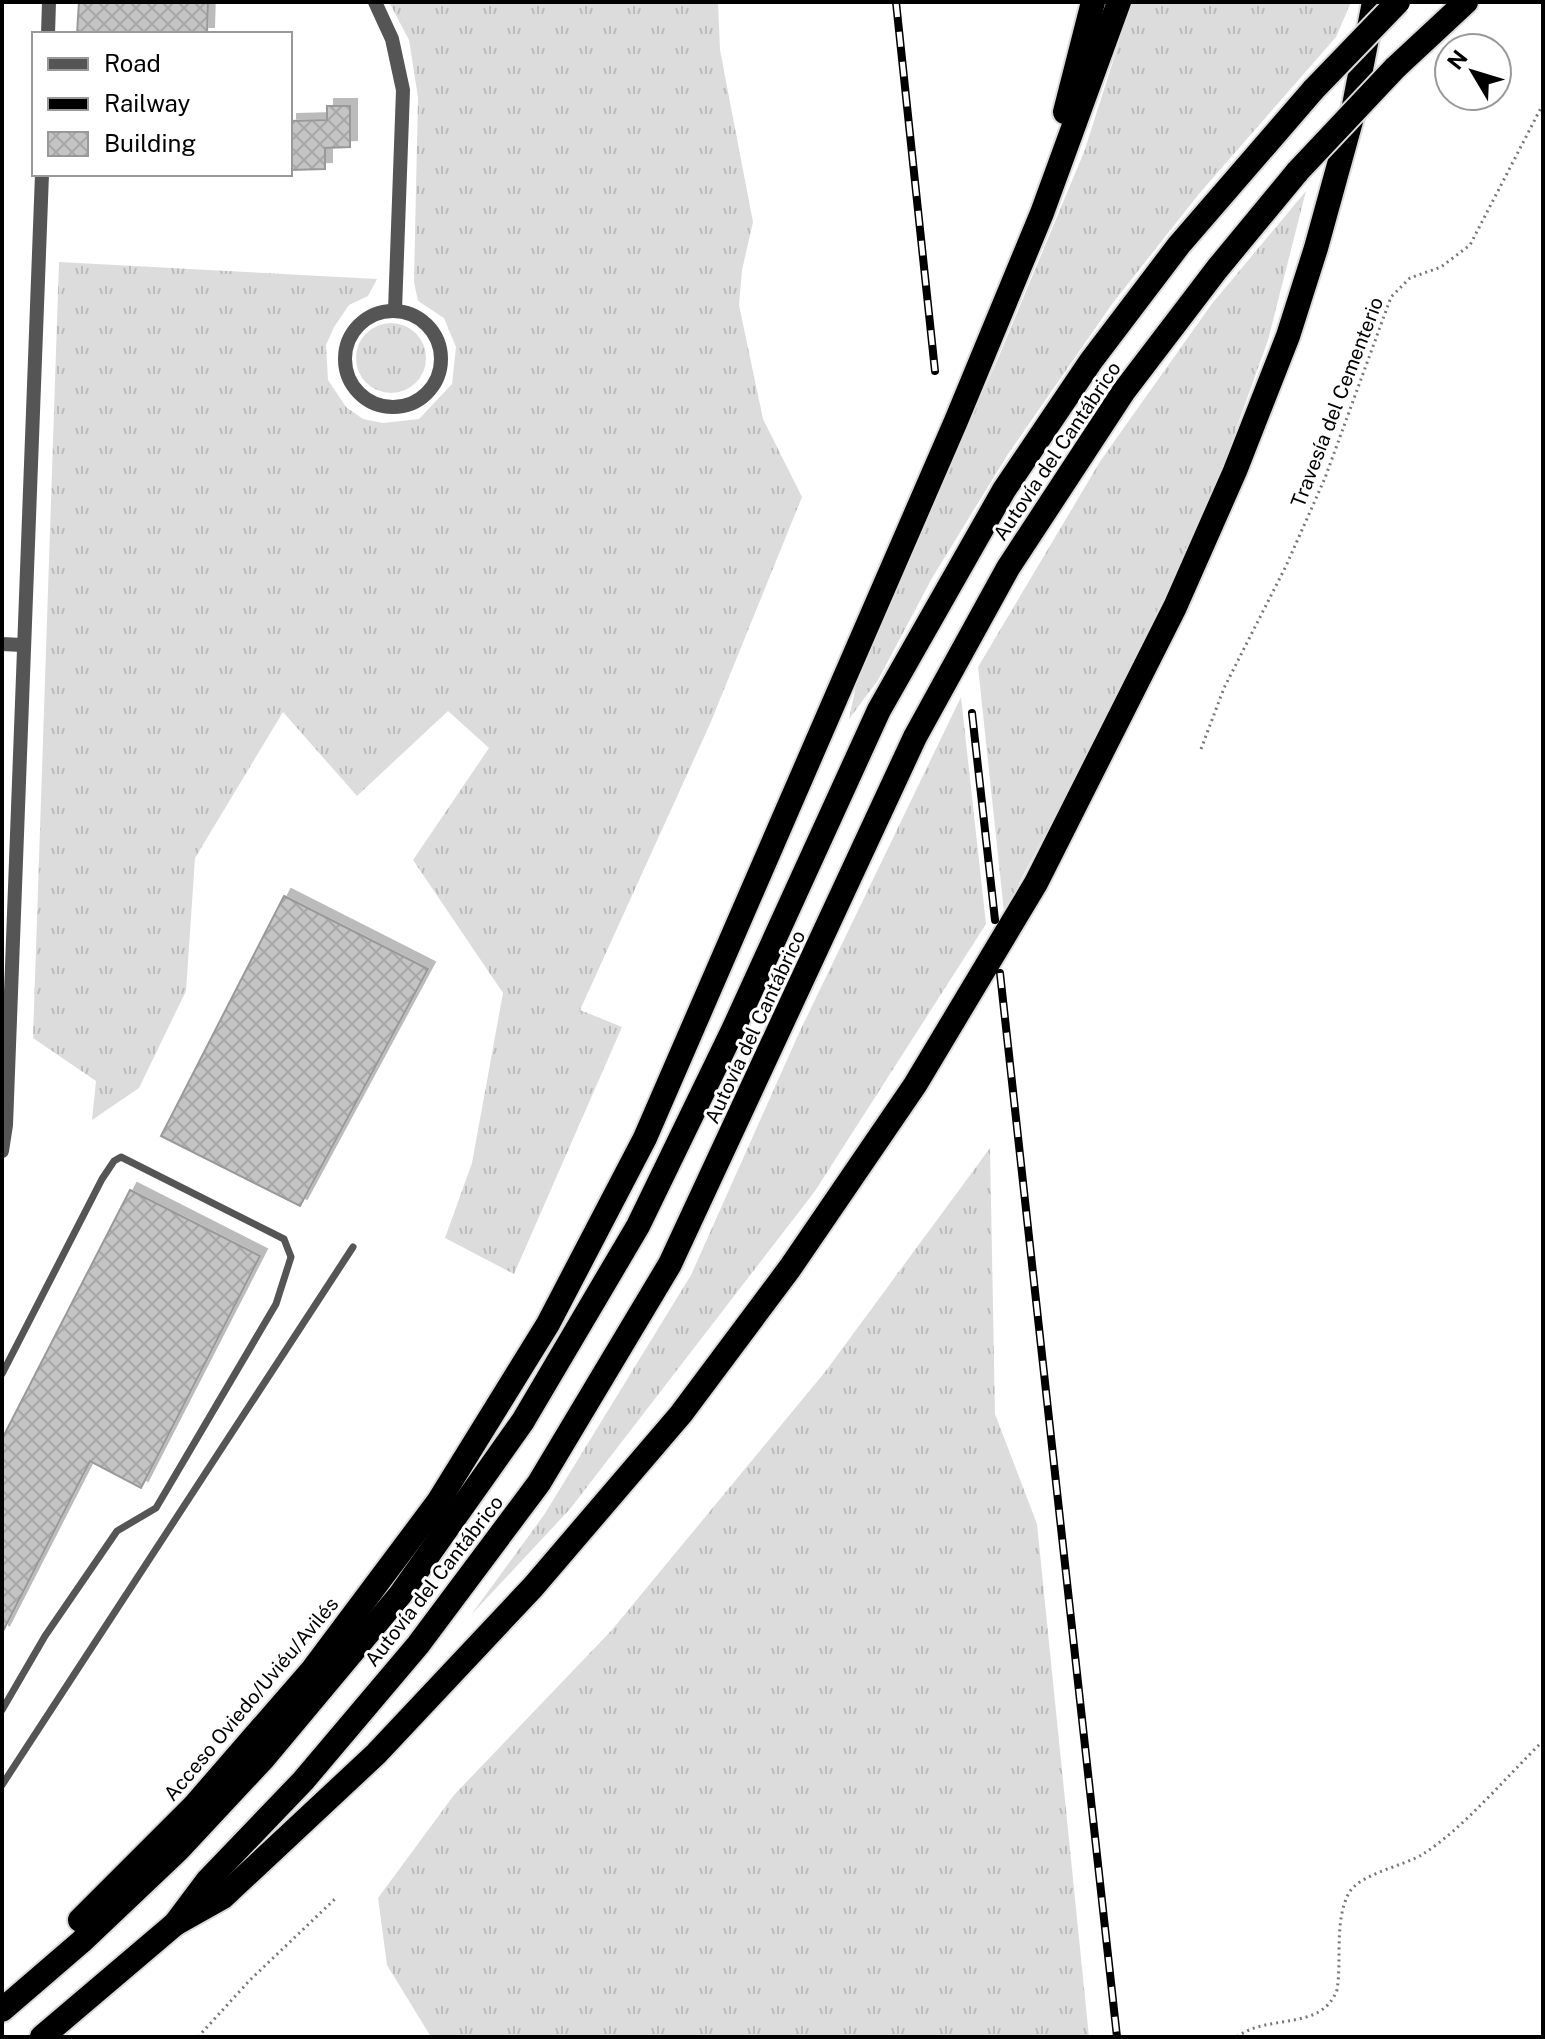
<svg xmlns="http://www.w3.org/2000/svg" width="1545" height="2039" font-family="'Public Sans',sans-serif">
  <defs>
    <pattern id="grass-tufts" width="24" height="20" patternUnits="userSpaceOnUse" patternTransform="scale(2)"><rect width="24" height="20" fill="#dcdcdc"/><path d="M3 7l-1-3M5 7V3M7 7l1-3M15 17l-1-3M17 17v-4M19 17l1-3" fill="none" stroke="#bbb"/></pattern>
    <pattern id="building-cross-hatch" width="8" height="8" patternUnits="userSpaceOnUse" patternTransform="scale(2)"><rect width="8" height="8" fill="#c4c4c4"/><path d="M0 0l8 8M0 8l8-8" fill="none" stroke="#a7a7a7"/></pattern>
    <filter id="shadow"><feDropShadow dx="7" dy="-7" stdDeviation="0" flood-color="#0004"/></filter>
  </defs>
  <rect width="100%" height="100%" fill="#fff"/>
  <g fill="url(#grass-tufts)">
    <polygon points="389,2 718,2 720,50 753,222 742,270 739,305 763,419 802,497 710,724 580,1010 622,1027 514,1274 445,1238 472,1163 503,993 413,860 489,748 448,711 357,796 283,712 195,858 186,991 139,1088 92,1120 96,1081 33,1038 59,262 377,279 368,296 349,305 334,327 326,345 328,380 346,407 363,419 383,423 419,419 452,384 456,347 444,318 418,301 414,282 418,97 409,40"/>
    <polygon points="1132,2 1351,2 1336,37 1198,195 1112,304 1008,454 932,578 878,680 849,719 859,671 999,356 1084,152"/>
    <polygon points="1306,191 1268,340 1210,502 1104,722 1004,912 978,667 1101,460 1211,305"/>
    <circle cx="391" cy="358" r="35"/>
    <polygon points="961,697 986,924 815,1191 570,1509 471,1615 544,1515 691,1275 799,1033"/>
    <polygon points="990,1148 995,1414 1037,1524 1089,2037 431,2037 387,1965 378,1898 454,1795 611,1631 825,1372"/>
  </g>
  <g fill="url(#building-cross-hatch)" stroke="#999" stroke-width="2" filter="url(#shadow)">
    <polygon points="79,2 208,2 207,34 77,34"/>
    <polygon points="327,106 350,106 350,147 325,148 325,169 290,170 290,121 327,120"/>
    <polygon points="284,896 428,969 300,1206 161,1136"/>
    <polygon points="130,1190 260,1256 141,1488 90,1461 2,1633 2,1439"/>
  </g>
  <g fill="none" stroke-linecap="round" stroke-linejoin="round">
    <defs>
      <g id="motorway">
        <polyline points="1395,68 1466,2"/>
        <polyline points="1065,112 1093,2"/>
        <polyline points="80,1920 194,1806 313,1669 438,1502 548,1324 645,1138 956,421 1042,213 1119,2"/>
        <polyline points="175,1924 223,1897 376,1754 533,1587 681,1414 790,1268 915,1085 1036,883 1175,607 1235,471 1288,336 1316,248 1351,121 1374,2"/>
        <polyline points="2,2010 81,1942 178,1850 263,1759 400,1595 523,1421 638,1226 733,1030 879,710 1004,490 1091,361 1179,245 1314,89"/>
        <polyline points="42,2037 175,1924 208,1880 303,1781 418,1645 539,1483 670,1264 915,737 1008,568 1124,391 1217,269 1298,171"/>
      </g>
    </defs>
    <use href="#motorway" stroke="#dbdbdb" stroke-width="28"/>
    <g stroke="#777" stroke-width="3" stroke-dasharray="2 4" stroke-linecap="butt">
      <polyline points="1201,749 1224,688 1286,566 1325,478 1391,297 1410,278 1441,267 1470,245 1543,104"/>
      <polyline points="198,2037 250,1980 336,1898"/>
      <path d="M 1237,2037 C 1268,2013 1321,2032 1337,1990 C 1342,1960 1334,1920 1349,1893 C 1359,1874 1404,1866 1423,1854 C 1463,1829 1508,1775 1543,1741"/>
    </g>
    <g stroke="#555" stroke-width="7">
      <polyline points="2,1374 102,1179 114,1161 121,1157 284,1239 291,1257 276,1304 156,1508 117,1531 45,1636 2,1710"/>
      <polyline points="2,1785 353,1247"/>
    </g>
    <g stroke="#555" stroke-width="14">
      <polyline points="375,2 392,39 403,90 395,310"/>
      <polyline points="48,34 49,2"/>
      <circle cx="393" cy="359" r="48"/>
      <polyline points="2,644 22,645"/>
      <polyline points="2,1151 6,1125 42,174"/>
    </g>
    <use href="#motorway" stroke="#000" stroke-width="24"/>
    <defs>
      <g id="rail">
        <polyline points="896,2 935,371"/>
        <polyline points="972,713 995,920"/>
        <polyline points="1000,973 1117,2037"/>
      </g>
    </defs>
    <use href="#rail" stroke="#000" stroke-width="8"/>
    <use href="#rail" stroke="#fff" stroke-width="5" stroke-dasharray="15" stroke-linecap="butt"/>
    <defs>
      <g id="motorway-bridge">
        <polyline points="1314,89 1398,2"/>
        <polyline points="1298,171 1395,68"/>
      </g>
    </defs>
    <use href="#motorway-bridge" stroke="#dbdbdb" stroke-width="28" stroke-linecap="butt"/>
    <use href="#motorway-bridge" stroke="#000" stroke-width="24"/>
  </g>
  <g text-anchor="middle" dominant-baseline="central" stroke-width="6" stroke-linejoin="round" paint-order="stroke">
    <g font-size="20" fill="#000" stroke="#fff">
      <text transform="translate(1337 402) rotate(-69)">Travesía del Cementerio</text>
      <text transform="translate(1057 451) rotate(-56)">Autovía del Cantábrico</text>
      <text transform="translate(755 1027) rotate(-65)">Autovía del Cantábrico</text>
      <text transform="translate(434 1581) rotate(-52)">Autovía del Cantábrico</text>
      <text transform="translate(251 1699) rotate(-50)">Acceso Oviedo/Uviéu/Avilés</text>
    </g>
  </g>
  <rect width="1545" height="2039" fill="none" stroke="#000000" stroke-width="8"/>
  <rect x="32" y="32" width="260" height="144" fill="#ffffff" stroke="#999999" stroke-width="2"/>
  <rect x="48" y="58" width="40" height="12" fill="#555555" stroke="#999999" stroke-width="2"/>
  <text x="104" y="72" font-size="24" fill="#000000">Road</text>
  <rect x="48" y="98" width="40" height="12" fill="#000000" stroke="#999999" stroke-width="2"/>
  <text x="104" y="112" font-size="24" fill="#000000">Railway</text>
  <rect x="48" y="132" width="40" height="24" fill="url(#building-cross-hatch)" stroke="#999999" stroke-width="2"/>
  <text x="104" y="152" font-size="24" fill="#000000">Building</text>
  <g transform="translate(1473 72) rotate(308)"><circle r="38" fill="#ffffff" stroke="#999999" stroke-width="2"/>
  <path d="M0-6L14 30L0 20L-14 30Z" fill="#000000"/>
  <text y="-12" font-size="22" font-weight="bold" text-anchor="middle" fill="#000000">N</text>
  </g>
</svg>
